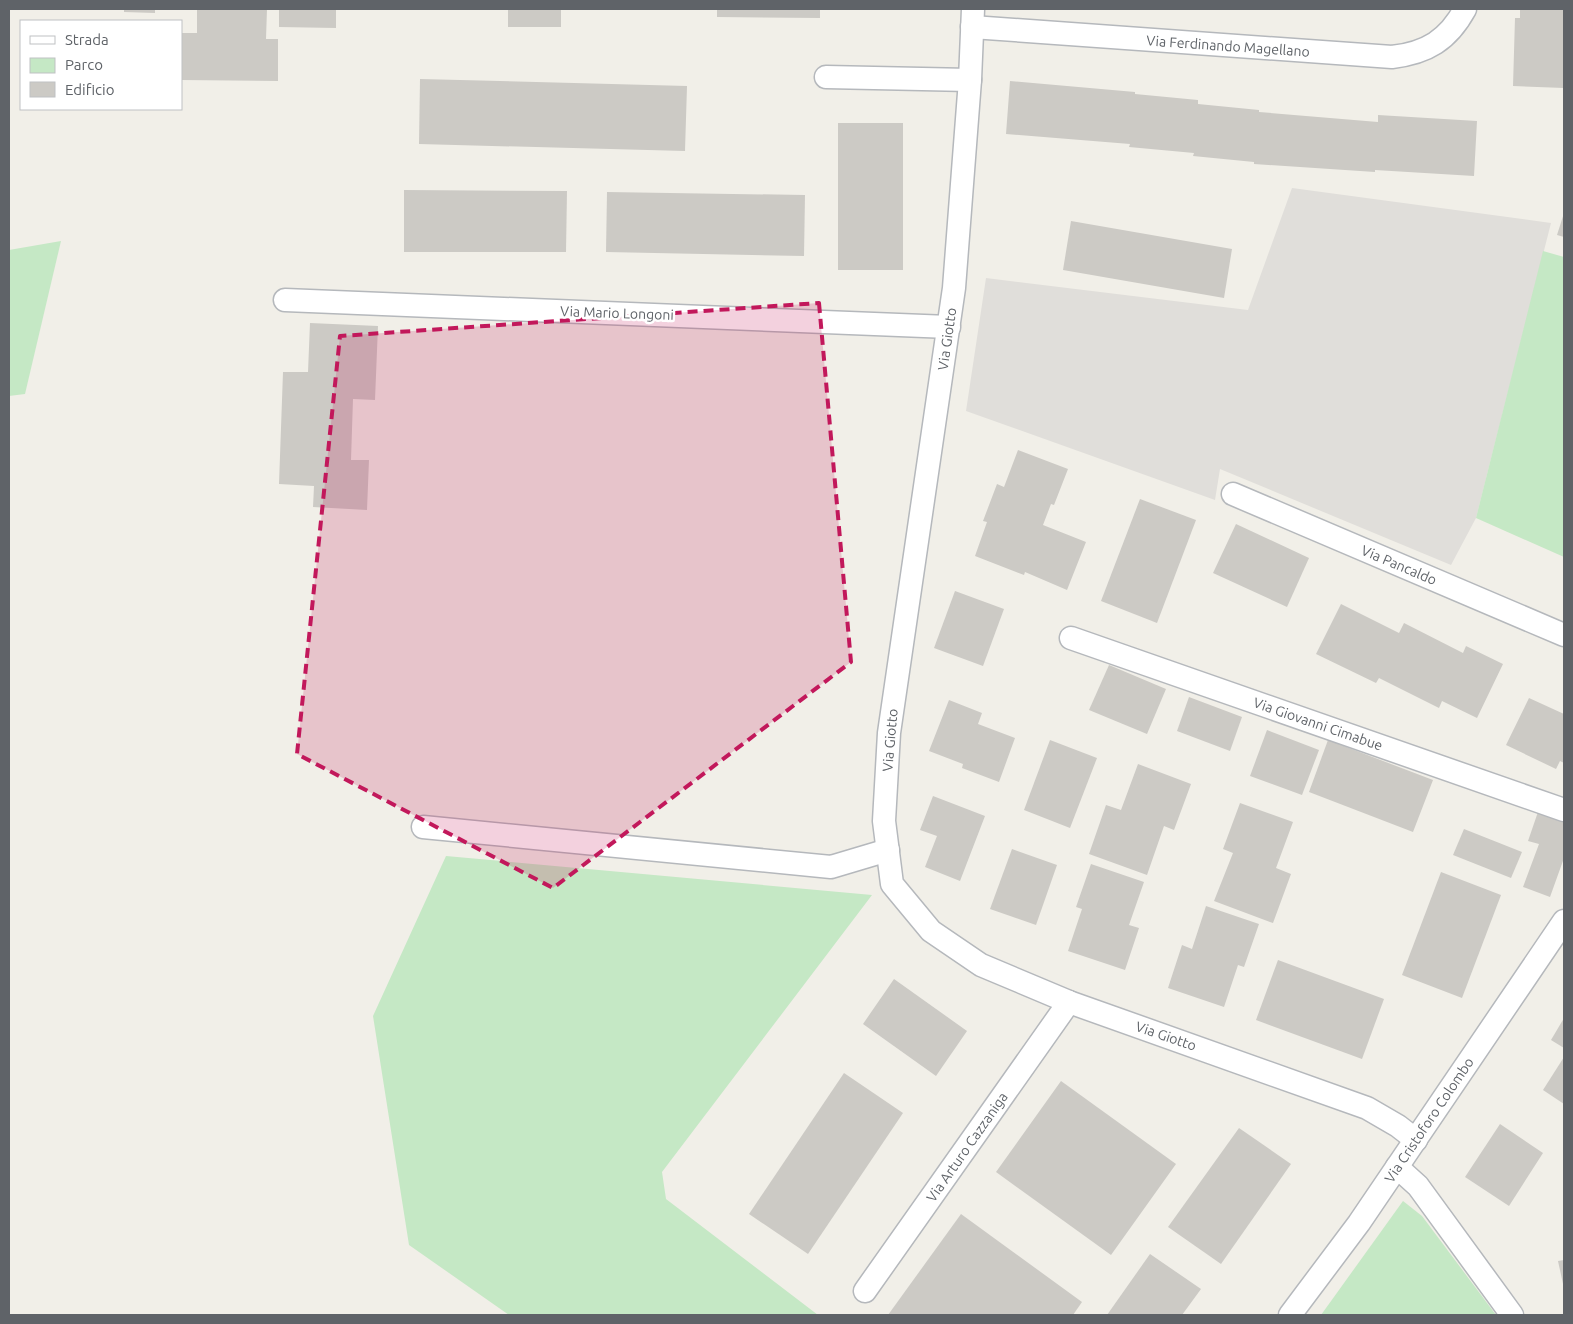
<svg xmlns="http://www.w3.org/2000/svg" width="1573" height="1324" font-family="Ubuntu,sans-serif">
  <rect width="100%" height="100%" fill="#f1efe8"/>
  <polygon fill="#e0deda" points="1292,188 1551,223 1476,518 1451,565 1220,469 1215,500 966,411 986,278 1248,310"/>
  <g fill="#c5e8c5">
    <polygon points="61,241 25,394 9,396 9,250"/>
    <polygon points="1543,251 1564,257 1564,557 1476,518"/>
    <polygon points="446,856 872,895 662,1172 666,1199 818,1315 509,1315 409,1245 373,1016"/>
    <polygon points="1403,1201 1422,1216 1496,1315 1321,1315"/>
  </g>
  <g fill="#cccac5">
    <polygon points="124,9 155,9 155,13 124,12"/>
    <polygon points="197,9 267,9 266,39 278,39 278,81 181,80 181,33 197,33"/>
    <polygon points="279,9 336,9 336,28 279,27"/>
    <rect x="508" y="9" width="53" height="18"/>
    <polygon points="717,9 820,9 820,18 717,17"/>
    <polygon points="1520,9 1564,9 1564,88 1513,86 1515,18 1520,18"/>
    <polygon points="420,79 687,86 685,151 419,144"/>
    <polygon points="1010,81 1135,92 1135,94 1198,100 1198,104 1259,110 1259,112 1378,122 1378,115 1477,121 1474,176 1375,170 1375,172 1254,164 1254,162 1193,156 1194,153 1129,147 1130,144 1006,134"/>
    <rect x="838" y="123" width="65" height="147"/>
    <polygon points="404,190 567,191 566,252 404,252"/>
    <polygon points="607,192 805,195 804,256 606,252"/>
    <polygon points="1564,213 1564,237 1557,235"/>
    <polygon points="1071,221 1232,249 1224,298 1063,270"/>
    <polygon points="310,323 378,326 375,400 353,399 351,460 369,460 367,510 313,507 314,486 279,484 283,372 308,372"/>
    <polygon points="1018,450 1068,469 1054,505 1051,504 1043,525 1086,542 1067,590 1025,572 1024,575 975,556 987,522 983,521 997,484 1004,487"/>
    <polygon points="1140,499 1196,520 1157,623 1101,601"/>
    <polygon points="1236,524 1309,558 1287,607 1213,573"/>
    <polygon points="955,591 1004,609 983,666 934,648"/>
    <polygon points="1341,604 1399,633 1404,623 1463,653 1466,646 1503,664 1477,718 1442,701 1439,708 1379,678 1376,683 1316,654"/>
    <polygon points="1109,665 1166,689 1147,734 1089,710"/>
    <polygon points="1189,697 1242,717 1230,751 1177,731"/>
    <polygon points="1529,698 1564,714 1564,763 1560,761 1556,769 1506,745"/>
    <polygon points="949,700 982,713 978,724 1015,738 999,782 962,768 963,764 929,751"/>
    <polygon points="1267,730 1319,750 1302,795 1250,776"/>
    <polygon points="1050,740 1097,758 1070,828 1024,810"/>
    <polygon points="1328,740 1433,780 1413,832 1309,792"/>
    <polygon points="1138,764 1191,784 1174,830 1164,826 1147,875 1089,854 1106,805 1121,810"/>
    <polygon points="933,796 985,816 960,881 925,867 937,836 920,830"/>
    <polygon points="1240,803 1293,822 1276,868 1291,874 1273,923 1214,901 1233,853 1223,849"/>
    <polygon points="1539,809 1564,818 1564,858 1550,897 1523,887 1539,844 1528,841"/>
    <polygon points="1464,829 1522,852 1511,878 1453,855"/>
    <polygon points="1012,849 1057,865 1036,925 990,909"/>
    <polygon points="1091,864 1144,882 1129,925 1139,928 1125,970 1068,951 1082,909 1076,907"/>
    <polygon points="1441,872 1501,895 1462,998 1402,975"/>
    <polygon points="1206,906 1259,924 1244,967 1238,965 1224,1007 1168,988 1182,945 1192,949"/>
    <polygon points="1278,960 1384,999 1362,1059 1256,1020"/>
    <polygon points="894,979 967,1031 936,1076 863,1024"/>
    <polygon points="1564,1018 1564,1048 1551,1040"/>
    <polygon points="1564,1057 1564,1104 1543,1090"/>
    <polygon points="844,1073 903,1113 808,1254 749,1214"/>
    <polygon points="1061,1081 1176,1164 1111,1255 996,1172"/>
    <polygon points="1500,1124 1543,1153 1509,1206 1465,1177"/>
    <polygon points="1239,1128 1291,1164 1221,1264 1168,1227"/>
    <polygon points="961,1214 1082,1302 1073,1315 888,1315"/>
    <polygon points="1150,1254 1201,1289 1182,1315 1107,1315"/>
    <polygon points="1564,1260 1564,1284 1563,1284 1558,1261"/>
  </g>
  <g fill="none" stroke-linecap="round" stroke-linejoin="round">
    <defs>
      <g id="street">
        <polyline points="973,9 970,80 954,288 889,733 884,821 892,884 931,931 981,965 1069,1002 1367,1108 1398,1126 1416,1140"/>
        <path d="M 972,27 L 1392,57 C 1427,53 1448,40 1465,9"/>
        <polyline points="826,77 970,80"/>
        <polyline points="285,300 949,327"/>
        <polyline points="1233,494 1564,635"/>
        <polyline points="1071,638 1564,810"/>
        <polyline points="423,827 831,867 888,850"/>
        <polyline points="1397,1167 1418,1186 1512,1315"/>
        <polyline points="865,1291 1069,1002"/>
        <polyline points="1290,1315 1359,1223 1564,921"/>
      </g>
    </defs>
    <use href="#street" stroke="#b5b8bc" stroke-width="25"/>
    <use href="#street" stroke="#fff" stroke-width="22"/>
  </g>
  <path fill="#c2185b" fill-opacity="0.2" stroke="#c2185b" stroke-width="4" stroke-dasharray="10 6" stroke-linejoin="round" d="M 819,303 L 851,662 L 553,888 L 297,754 L 340,336 Z"/>
  <g text-anchor="middle" dominant-baseline="central" stroke-width="5" stroke-linejoin="round" paint-order="stroke">
    <g font-size="14" fill="#5f6368" stroke="#fff">
      <text transform="translate(1228 46) rotate(4)">Via Ferdinando Magellano</text>
      <text transform="translate(617 313) rotate(2)">Via Mario Longoni</text>
      <text transform="translate(947 339) rotate(-82)">Via Giotto</text>
      <text transform="translate(1399 565) rotate(23)">Via Pancaldo</text>
      <text transform="translate(1318 724) rotate(19)">Via Giovanni Cimabue</text>
      <text transform="translate(890 740) rotate(-85)">Via Giotto</text>
      <text transform="translate(1166 1036) rotate(19)">Via Giotto</text>
      <text transform="translate(1429 1120) rotate(-56)">Via Cristoforo Colombo</text>
      <text transform="translate(967 1147) rotate(-55)">Via Arturo Cazzaniga</text>
    </g>
  </g>
  <rect width="1573" height="1324" fill="none" stroke="#5f6368" stroke-width="20"/>
  <rect x="20" y="20" width="162" height="90" fill="#ffffff" stroke="#bfc1c3"/>
  <rect x="30" y="36" width="25" height="8" fill="#ffffff" stroke="#bfc1c3"/>
  <text x="65" y="45" font-size="15" fill="#5f6368">Strada</text>
  <rect x="30" y="58" width="25" height="15" fill="#c5e8c5" stroke="#bfc1c3"/>
  <text x="65" y="70" font-size="15" fill="#5f6368">Parco</text>
  <rect x="30" y="82" width="25" height="15" fill="#cccac5" stroke="#bfc1c3"/>
  <text x="65" y="95" font-size="15" fill="#5f6368">Edificio</text>
</svg>
